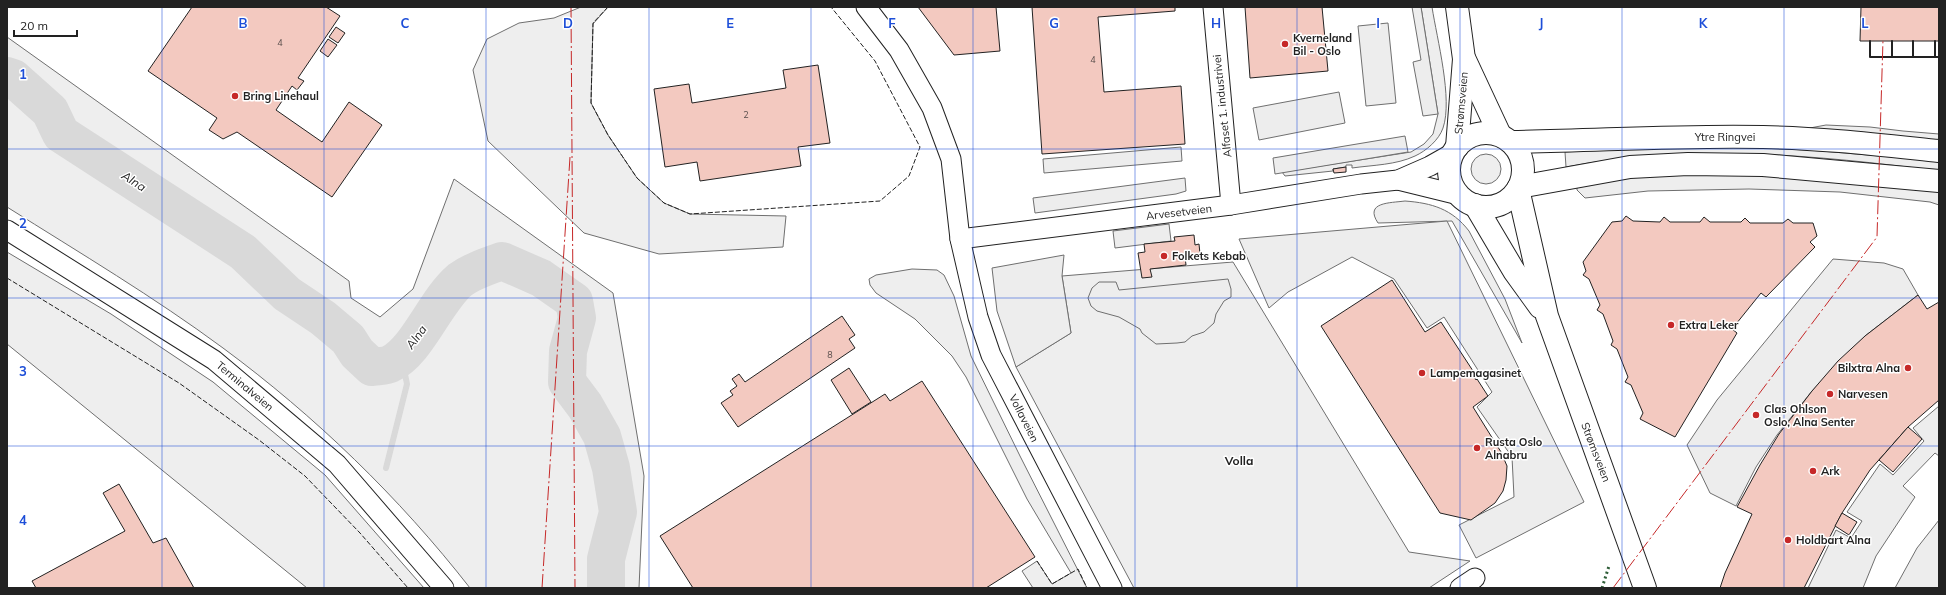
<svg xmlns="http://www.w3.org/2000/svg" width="1946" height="595" font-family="Mulish,sans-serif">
  <rect width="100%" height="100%" fill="#fff"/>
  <g fill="#eee" stroke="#6f6f6f">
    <polygon points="581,7 608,7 593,24 591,103 608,135 637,178 664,203 690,214 786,216 783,247 659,254 584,233 488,141 473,70 487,39 519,23 554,18"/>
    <path d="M 1421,7 L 1432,7 C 1437,39 1453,99 1443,128 C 1439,140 1426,151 1415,156 C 1396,165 1373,165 1352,168 L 1352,165 L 1346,165 L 1346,167 L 1333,169 L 1333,171 L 1285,176 L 1282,172 L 1411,152 L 1424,144 L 1433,134 L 1438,114 Z"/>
    <path d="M 7,37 L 349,281 L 351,298 L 380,317 L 413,289 L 454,179 L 613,293 L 644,476 L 639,588 L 470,588 C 399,497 315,416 223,348 C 154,297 80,253 7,207 Z"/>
    <polygon points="1826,125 1870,127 1903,131 1939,134 1939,141 1799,130"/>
    <path d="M 1735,147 L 1809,150 L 1939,161 L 1939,171 C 1817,155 1689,143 1566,167 L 1565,152 L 1606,149 Z"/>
    <circle cx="1486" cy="169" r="15"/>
    <polygon points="1748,174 1939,190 1939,205 1930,202 1840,192 1749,189 1648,191 1585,198 1577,190 1577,186 1638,176"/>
    <path d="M 1405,201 C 1432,203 1452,209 1469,231 L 1505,299 L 1522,343 L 1452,221 L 1378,223 C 1364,202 1390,203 1405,201 Z"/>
    <polygon points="7,252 111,314 213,382 325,475 424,588 307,588 7,344"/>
    <polygon points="1233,262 1409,552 1470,561 1429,588 1134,588 1016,367 1071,333 1062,276"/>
    <polygon points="912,269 937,270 944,275 954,296 971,356 1020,456 1087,588 1033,588 1022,571 1037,561 1052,584 1071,573 1027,499 966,377 952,356 915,319 876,293 870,285 869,279 876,275"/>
  </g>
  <g fill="#ededed" stroke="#6f6f6f">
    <polygon points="1412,7 1421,7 1438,114 1423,116 1413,62 1421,60"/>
    <polygon points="1388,23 1396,103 1366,106 1358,26"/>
    <polygon points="1339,92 1345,123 1259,140 1253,108"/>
    <polygon points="1405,136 1408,152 1275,174 1273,158"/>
    <polygon points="1181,147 1182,161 1044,173 1043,159"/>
    <polygon points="1185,178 1186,191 1176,194 1035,213 1033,198"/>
    <polygon points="1447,221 1584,502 1476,558 1459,525 1514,497 1512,457 1477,407 1492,392 1444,317 1427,328 1394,279 1352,257 1288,292 1269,308 1239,239"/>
    <polygon points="1169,224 1171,241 1115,248 1113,231"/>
    <polygon points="1064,255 1062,276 1071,333 1016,367 997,311 992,268"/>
    <polygon points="1833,259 1884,263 1903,269 1918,295 1865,336 1812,391 1777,435 1756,467 1736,506 1710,493 1687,445 1717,400"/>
    <polygon points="1228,279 1231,289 1231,297 1224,301 1216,314 1214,323 1204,332 1192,336 1185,342 1177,343 1156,344 1142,333 1140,329 1119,317 1097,311 1091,306 1088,298 1092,288 1099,282 1116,282 1119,290"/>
    <polygon points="1939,406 1939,456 1935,453 1903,486 1915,497 1876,556 1863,588 1808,588 1836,530 1851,538 1862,521 1847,512 1880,464 1893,475 1924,441 1913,428"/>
    <polygon points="1939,520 1939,588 1895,588 1917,548"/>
  </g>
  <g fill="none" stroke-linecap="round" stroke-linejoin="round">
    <polyline stroke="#d9d9d9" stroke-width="6" points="386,468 407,384 401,355"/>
    <path stroke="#d9d9d9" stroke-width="38" d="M 7,76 L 13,78 L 50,111 L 61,134 L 243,252 L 287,294 L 323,318 L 348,339 L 357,353 L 372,367 C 378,366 386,366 390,364 C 417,352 435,301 460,280 C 472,271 488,266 502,261 L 541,278 L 574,301 L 577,318 L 568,351 L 567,382 L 585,406 L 602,436 L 611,468 L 618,512 L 606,559 L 606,588"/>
  </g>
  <g fill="#f3c9c0" stroke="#222">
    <polygon points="192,7 326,7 340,16 298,78 304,81 297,90 292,86 276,110 322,142 349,102 382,125 332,197 237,132 223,139 209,130 217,118 148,71"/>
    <polygon points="918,7 996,7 1000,51 954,55"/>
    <polygon points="1032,7 1175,7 1175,11 1098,17 1104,92 1181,86 1185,144 1042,154"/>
    <polygon points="1245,7 1322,7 1328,71 1250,78"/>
    <polygon points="1861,7 1939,7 1939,41 1860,41"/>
    <polygon points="336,27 345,33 338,43 329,37"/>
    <polygon points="328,39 337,45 328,57 320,51"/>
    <polygon points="818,65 830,143 798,147 801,166 700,181 697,162 665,167 654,89 689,84 692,103 786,88 783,70"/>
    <polygon points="1346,167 1346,172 1334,173 1333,169"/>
    <polygon points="1626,216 1633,221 1660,222 1664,217 1670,222 1700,222 1704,217 1710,222 1741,222 1745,218 1750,223 1783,223 1788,219 1793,223 1813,223 1817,236 1810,242 1815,247 1766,297 1761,293 1732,329 1737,333 1675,437 1640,419 1643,413 1631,385 1625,382 1628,377 1617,349 1611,345 1613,341 1603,314 1597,310 1600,305 1589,279 1583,275 1586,271 1583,262 1612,222 1622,221"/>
    <polygon points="1194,235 1195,245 1199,244 1200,254 1185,257 1186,265 1150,269 1152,277 1142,278 1138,253 1145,252 1144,244 1175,241 1174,237"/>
    <polygon points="1392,280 1425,332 1441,322 1475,374 1473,375 1476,380 1477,379 1488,396 1473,407 1501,452 1507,466 1506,480 1503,491 1495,503 1471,520 1440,513 1321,326"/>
    <polygon points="1918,295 1927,309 1939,302 1939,400 1908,427 1870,470 1842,513 1804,588 1720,588 1725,573 1752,514 1737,507 1760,465 1779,434 1812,391 1838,361 1865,336"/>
    <polygon points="842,316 855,335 849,339 855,348 738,427 721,403 733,395 730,391 737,386 732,379 739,374 745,382"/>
    <polygon points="849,368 871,402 852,414 831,380"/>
    <polygon points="922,381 1035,557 986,588 693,588 660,536 885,394 890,401"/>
    <polygon points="1908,427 1922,439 1893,472 1879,460"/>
    <polygon points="119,484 153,543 166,538 194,588 36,588 32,581 125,531 103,493"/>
    <polygon points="1842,513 1857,522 1849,535 1835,526"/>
  </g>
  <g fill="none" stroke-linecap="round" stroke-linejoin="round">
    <defs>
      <g id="street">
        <polyline points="866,7 899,50 932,108 951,159 960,239 978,317 991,355 1112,588"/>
        <polyline points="1213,7 1231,205"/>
        <polyline points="1398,180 1459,195"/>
        <polyline points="7,230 214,360 337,464 444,588"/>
        <polyline points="960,239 1231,205 1361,184 1398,180 1430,166 1453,153"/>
        <polyline points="1460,588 1475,578"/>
      </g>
      <g id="secondary">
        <polyline points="1457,7 1464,59 1457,147"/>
        <polyline points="1465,60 1500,135"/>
        <circle cx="1486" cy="170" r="37"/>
        <path d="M 1511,142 C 1595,141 1679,135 1763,137 C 1822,138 1881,145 1939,151"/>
        <polyline points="1519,187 1630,167 1688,164 1763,165 1939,181"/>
        <polyline points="1518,189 1547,316 1645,588"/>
        <polyline points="1475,205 1514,271 1540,307"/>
      </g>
    </defs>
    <use href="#street" stroke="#222" stroke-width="21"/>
    <use href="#secondary" stroke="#222" stroke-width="24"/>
    <use href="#street" stroke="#fff" stroke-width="19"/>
    <use href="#secondary" stroke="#fff" stroke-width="22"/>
    <polyline stroke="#2f5e38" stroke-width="3" stroke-dasharray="2 3" stroke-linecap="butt" points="1602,588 1609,566"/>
    <g stroke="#222" stroke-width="1" stroke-dasharray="5 2" stroke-linecap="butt">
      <polyline points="608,7 593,23 591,103 608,135 637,178 664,203 690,214 880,201 909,176 920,147 875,61 831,7"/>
      <polyline points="7,278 179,383 259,440 305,476 360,533 408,588"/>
      <polyline points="1037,561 1052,584 1078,569 1087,588"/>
    </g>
    <g stroke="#222" stroke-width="2">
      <polyline points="1870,41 1870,57 1939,57"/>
      <polyline points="1892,57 1892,41"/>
      <polyline points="1913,57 1913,41"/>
      <polyline points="1935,57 1935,41"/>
    </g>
    <g stroke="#c62828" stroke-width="1" stroke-dasharray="14 3 2 3" stroke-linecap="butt">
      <polyline points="571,7 575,588"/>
      <polyline points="542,588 570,157"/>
      <polyline points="1613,588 1877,237 1883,40"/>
    </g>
  </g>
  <path fill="none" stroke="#1d4ed8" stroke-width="1" stroke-opacity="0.55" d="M 162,7 L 162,588M 324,7 L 324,588M 486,7 L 486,588M 649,7 L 649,588M 811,7 L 811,588M 973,7 L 973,588M 1135,7 L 1135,588M 1297,7 L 1297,588M 1460,7 L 1460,588M 1622,7 L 1622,588M 1784,7 L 1784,588M 7,149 L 1939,149M 7,298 L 1939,298M 7,446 L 1939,446"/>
  <g fill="#c62828" stroke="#fff" stroke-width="1.5">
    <circle cx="1285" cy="44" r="4"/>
    <circle cx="235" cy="96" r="4"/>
    <circle cx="1164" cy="256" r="4"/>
    <circle cx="1671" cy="325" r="4"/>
    <circle cx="1908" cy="368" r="4"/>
    <circle cx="1422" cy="373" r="4"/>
    <circle cx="1830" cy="394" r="4"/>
    <circle cx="1756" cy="415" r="4"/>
    <circle cx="1477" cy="448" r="4"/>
    <circle cx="1813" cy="471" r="4"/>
    <circle cx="1788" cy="540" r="4"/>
  </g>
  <g text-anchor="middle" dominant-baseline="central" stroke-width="3" stroke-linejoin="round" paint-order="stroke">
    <g font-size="9" fill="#564c4a">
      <text x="280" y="42">4</text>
      <text x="1093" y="59">4</text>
      <text x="746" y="114">2</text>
      <text x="830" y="354">8</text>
    </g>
    <g font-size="11" font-weight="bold" fill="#222" stroke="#fff" text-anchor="start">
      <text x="1293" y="38">Kverneland<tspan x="1293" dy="13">Bil - Oslo</tspan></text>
      <text x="243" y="96">Bring Linehaul</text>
      <text x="1172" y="256">Folkets Kebab</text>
      <text x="1679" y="325">Extra Leker</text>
      <text x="1900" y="368" text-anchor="end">Bilxtra Alna</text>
      <text x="1430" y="373">Lampemagasinet</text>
      <text x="1838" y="394">Narvesen</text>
      <text x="1764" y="409">Clas Ohlson<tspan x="1764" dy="13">Oslo, Alna Senter</tspan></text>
      <text x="1485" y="442">Rusta Oslo<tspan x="1485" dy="13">Alnabru</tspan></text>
      <text x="1821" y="471">Ark</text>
      <text x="1796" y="540">Holdbart Alna</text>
    </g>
    <g font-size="11" fill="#222" stroke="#fff">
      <text transform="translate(1461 103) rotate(-85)">Strømsveien</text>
      <text transform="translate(1222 106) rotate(-96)">Alfaset 1. industrivei</text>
      <text x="1725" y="137">Ytre Ringvei</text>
      <text transform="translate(1179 212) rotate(-7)">Arvesetveien</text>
      <text transform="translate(245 386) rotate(40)">Terminalveien</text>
      <text transform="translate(1024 418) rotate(63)">Vollaveien</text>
      <text transform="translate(1596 452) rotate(69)">Strømsveien</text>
    </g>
    <g font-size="12" font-style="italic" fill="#222" stroke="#fff">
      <text transform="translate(134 181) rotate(33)">Alna</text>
      <text transform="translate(416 337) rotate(-54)">Alna</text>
    </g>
    <g font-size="12" font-weight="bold" fill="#222" stroke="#fff">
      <text x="1239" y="460">Volla</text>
    </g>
  </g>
  <g font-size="13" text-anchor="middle" font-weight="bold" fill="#1d4ed8" stroke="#fff" stroke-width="3" stroke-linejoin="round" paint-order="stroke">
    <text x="243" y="28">B</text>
    <text x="405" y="28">C</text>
    <text x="568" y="28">D</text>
    <text x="730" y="28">E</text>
    <text x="892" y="28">F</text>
    <text x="1054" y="28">G</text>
    <text x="1216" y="28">H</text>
    <text x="1378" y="28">I</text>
    <text x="1541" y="28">J</text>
    <text x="1703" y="28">K</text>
    <text x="1865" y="28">L</text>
    <text x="23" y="79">1</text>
    <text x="23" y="228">2</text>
    <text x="23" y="376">3</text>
    <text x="23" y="525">4</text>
  </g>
  <rect width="1946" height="595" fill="none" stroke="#222222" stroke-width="16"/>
  <path d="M14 30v6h63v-6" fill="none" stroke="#222222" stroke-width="2"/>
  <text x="20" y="30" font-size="12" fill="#222222" stroke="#ffffff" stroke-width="3" paint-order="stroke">20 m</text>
</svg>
